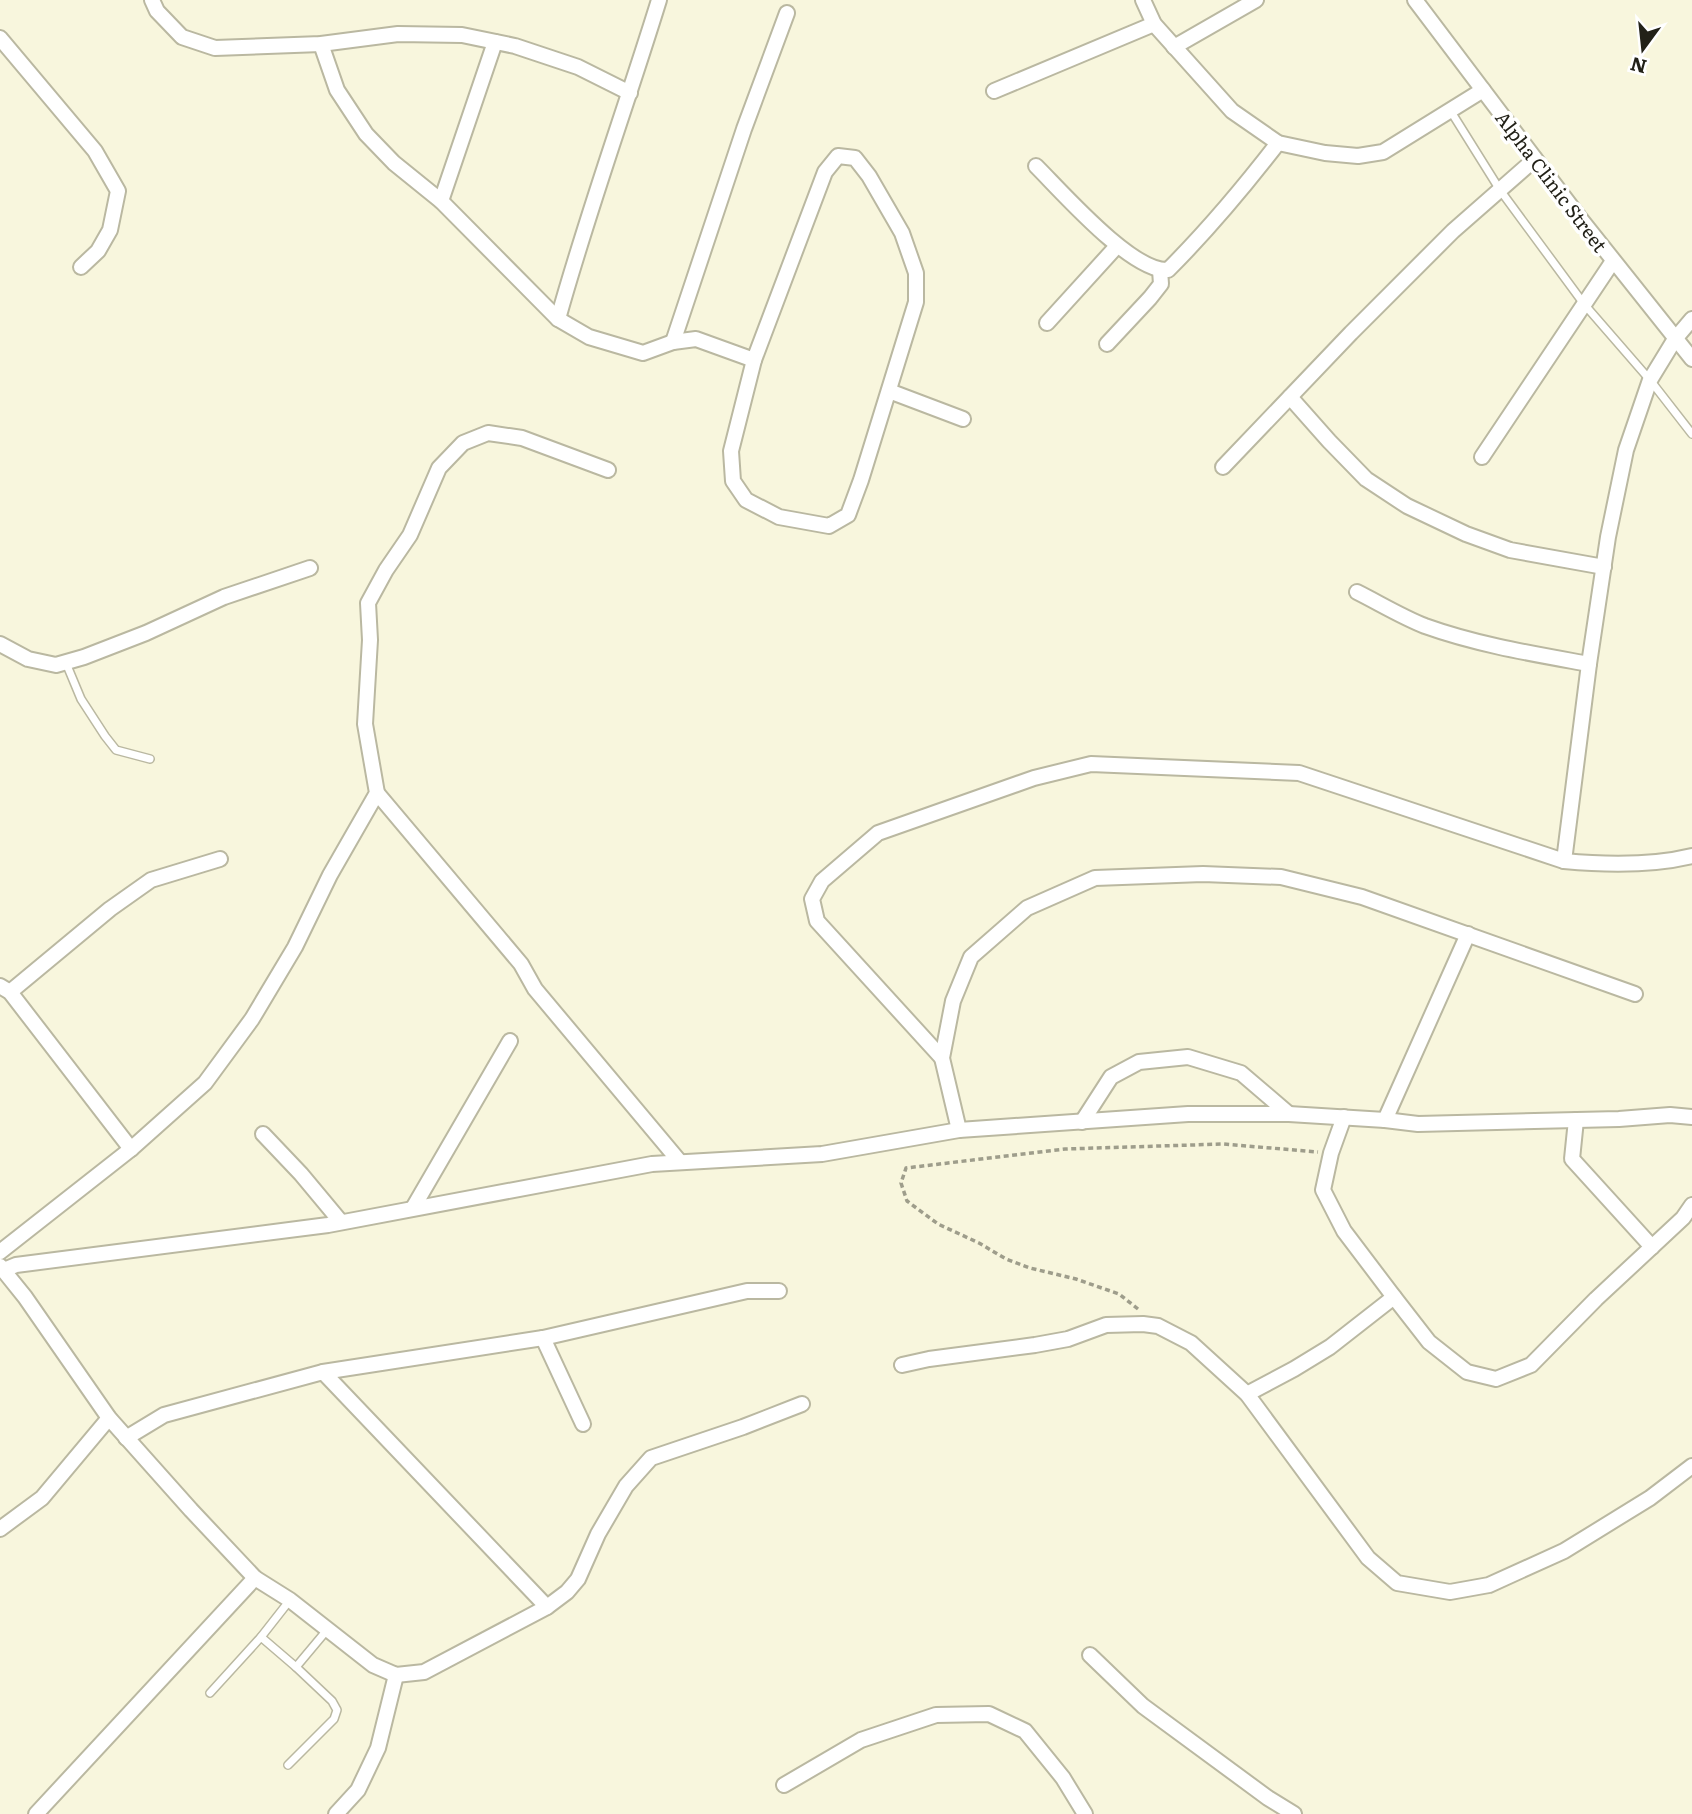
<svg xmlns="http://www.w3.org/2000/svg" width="1692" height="1814" font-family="Literata,serif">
  <rect width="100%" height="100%" fill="#f8f6dd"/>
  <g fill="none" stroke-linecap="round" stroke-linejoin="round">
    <defs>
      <g id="lane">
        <polyline points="1450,110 1500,190 1584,304 1650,380 1692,434"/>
        <polyline points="66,663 81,699 105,736 116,750 150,759"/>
        <polyline points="261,1637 290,1600"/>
        <polyline points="210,1693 261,1637 296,1667"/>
        <polyline points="288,1765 334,1719 337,1710 332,1701 296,1667 327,1630"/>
      </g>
      <g id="street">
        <polyline points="152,0 157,11 182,37 215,48 321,44 398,34 462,35 515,46 578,67 630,93"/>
        <polyline points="1143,0 1154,24 1232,111 1278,143 1325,153 1358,156 1383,152 1483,90"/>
        <polyline points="1415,0 1579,217 1692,359"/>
        <polyline points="0,38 95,151 118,191 110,230 98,251 81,267"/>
        <polyline points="321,44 337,90 366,134 394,163 441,201 558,319 589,337 643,353 673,342 696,339 754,360"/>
        <polyline points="1174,47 1256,0"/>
        <polyline points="994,91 1154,24"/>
        <polygon points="838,156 855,158 869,176 902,233 916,273 916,302 861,480 848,515 829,526 779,517 746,500 733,481 731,451 754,360 825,172"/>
        <path d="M 1036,166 C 1063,193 1132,272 1168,270 C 1208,230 1244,187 1278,143"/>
        <polyline points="441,201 495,42"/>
        <path d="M 558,319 C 588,211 626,107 659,0"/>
        <polyline points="1047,323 1117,246"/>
        <polyline points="673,342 744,129 787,13"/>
        <polyline points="1107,344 1150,298 1161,284 1160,270"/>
        <polyline points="889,391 963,419"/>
        <polyline points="1290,397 1329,441 1366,479 1407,506 1466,534 1510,550 1604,567"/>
        <polyline points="1482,457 1613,261"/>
        <polyline points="1223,467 1351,333 1453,231 1535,159"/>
        <path d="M 1357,592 C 1379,603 1402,617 1425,626 C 1478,645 1534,654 1589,664"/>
        <polyline points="0,644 28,659 56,665 84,657 146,633 224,597 310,568"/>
        <polyline points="377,793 521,964 535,989 680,1162"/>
        <polyline points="1564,861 1589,664 1608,537 1626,450 1650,380 1675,339 1692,319"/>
        <polyline points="0,986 10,992 131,1149"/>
        <polyline points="10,992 110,909 151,880 220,859"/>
        <path d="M 942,1058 L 817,921 L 812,899 L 822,881 L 878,833 L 1034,778 L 1091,764 L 1299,773 L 1564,861 C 1606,865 1651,866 1692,856"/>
        <polyline points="1344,1117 1331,1153 1323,1190 1344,1231 1394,1297 1429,1342 1467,1372 1496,1379 1531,1365 1596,1299 1683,1218 1692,1205"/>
        <polyline points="1385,1120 1468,934"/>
        <polyline points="1576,1120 1572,1159 1652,1247"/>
        <polyline points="1082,1122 1111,1077 1139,1062 1188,1057 1241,1073 1289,1114"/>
        <polyline points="959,1130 942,1058 953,1001 971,957 1027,908 1095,878 1203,874 1281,877 1362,897 1635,994"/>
        <polyline points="263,1134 301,1174 341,1222"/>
        <polyline points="413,1208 510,1041"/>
        <polyline points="0,1252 131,1149 205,1083 252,1019 295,947 330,875 377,793 365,724 370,640 368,603 386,570 410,535 439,468 463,443 488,433 522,438 608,470"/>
        <polyline points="0,1266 25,1297 109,1418 191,1510 255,1578 290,1600 373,1665 396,1675 424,1672 547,1607 567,1592 578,1579 598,1534 626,1486 651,1458 743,1427 802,1404"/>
        <polyline points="4,1270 16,1265 328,1225 652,1164 822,1154 959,1130 1188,1114 1289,1114 1385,1120 1418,1124 1619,1119 1670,1115 1692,1117"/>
        <polyline points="543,1338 583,1424"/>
        <polyline points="902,1365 929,1359 1035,1345 1068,1339 1106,1325 1143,1324 1158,1326 1191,1343 1247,1394 1368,1558 1397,1583 1450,1592 1489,1585 1564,1551 1650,1498 1692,1466"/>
        <polyline points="323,1372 543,1338 747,1291 779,1291"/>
        <polyline points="1247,1394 1294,1369 1330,1347 1394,1297"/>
        <polyline points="126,1438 164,1415 323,1372 547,1607"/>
        <polyline points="0,1529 42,1498 109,1418"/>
        <polyline points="1090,1655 1143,1706 1268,1798 1294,1814"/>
        <polyline points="784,1785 861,1740 936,1715 989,1714 1025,1731 1063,1778 1085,1814"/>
        <polyline points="36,1814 255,1578"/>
        <polyline points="336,1814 358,1790 378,1748 396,1675"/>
      </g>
    </defs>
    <use href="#lane" stroke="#bab8a1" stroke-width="10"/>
    <use href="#street" stroke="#bab8a1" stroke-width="18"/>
    <polyline stroke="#9e9d8b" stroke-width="3.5" stroke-dasharray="5 3.5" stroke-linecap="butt" points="1138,1309 1119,1294 1076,1279 1030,1268 1006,1259 979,1243 938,1224 907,1201 901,1183 906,1168 1065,1149 1223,1144 1318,1152"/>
    <use href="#lane" stroke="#fff" stroke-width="7"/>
    <use href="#street" stroke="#fff" stroke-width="14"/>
  </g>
  <g text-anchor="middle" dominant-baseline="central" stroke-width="7" stroke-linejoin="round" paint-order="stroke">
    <g font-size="19" fill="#222118" stroke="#fff">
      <text transform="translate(1552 181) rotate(53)">Alpha Clinic Street</text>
    </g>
  </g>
  <g transform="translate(1643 49) rotate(195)" stroke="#ffffff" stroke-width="5" paint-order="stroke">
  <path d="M0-5L12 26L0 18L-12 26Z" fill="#222118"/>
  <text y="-10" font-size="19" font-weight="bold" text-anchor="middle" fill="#222118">N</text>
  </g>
</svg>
